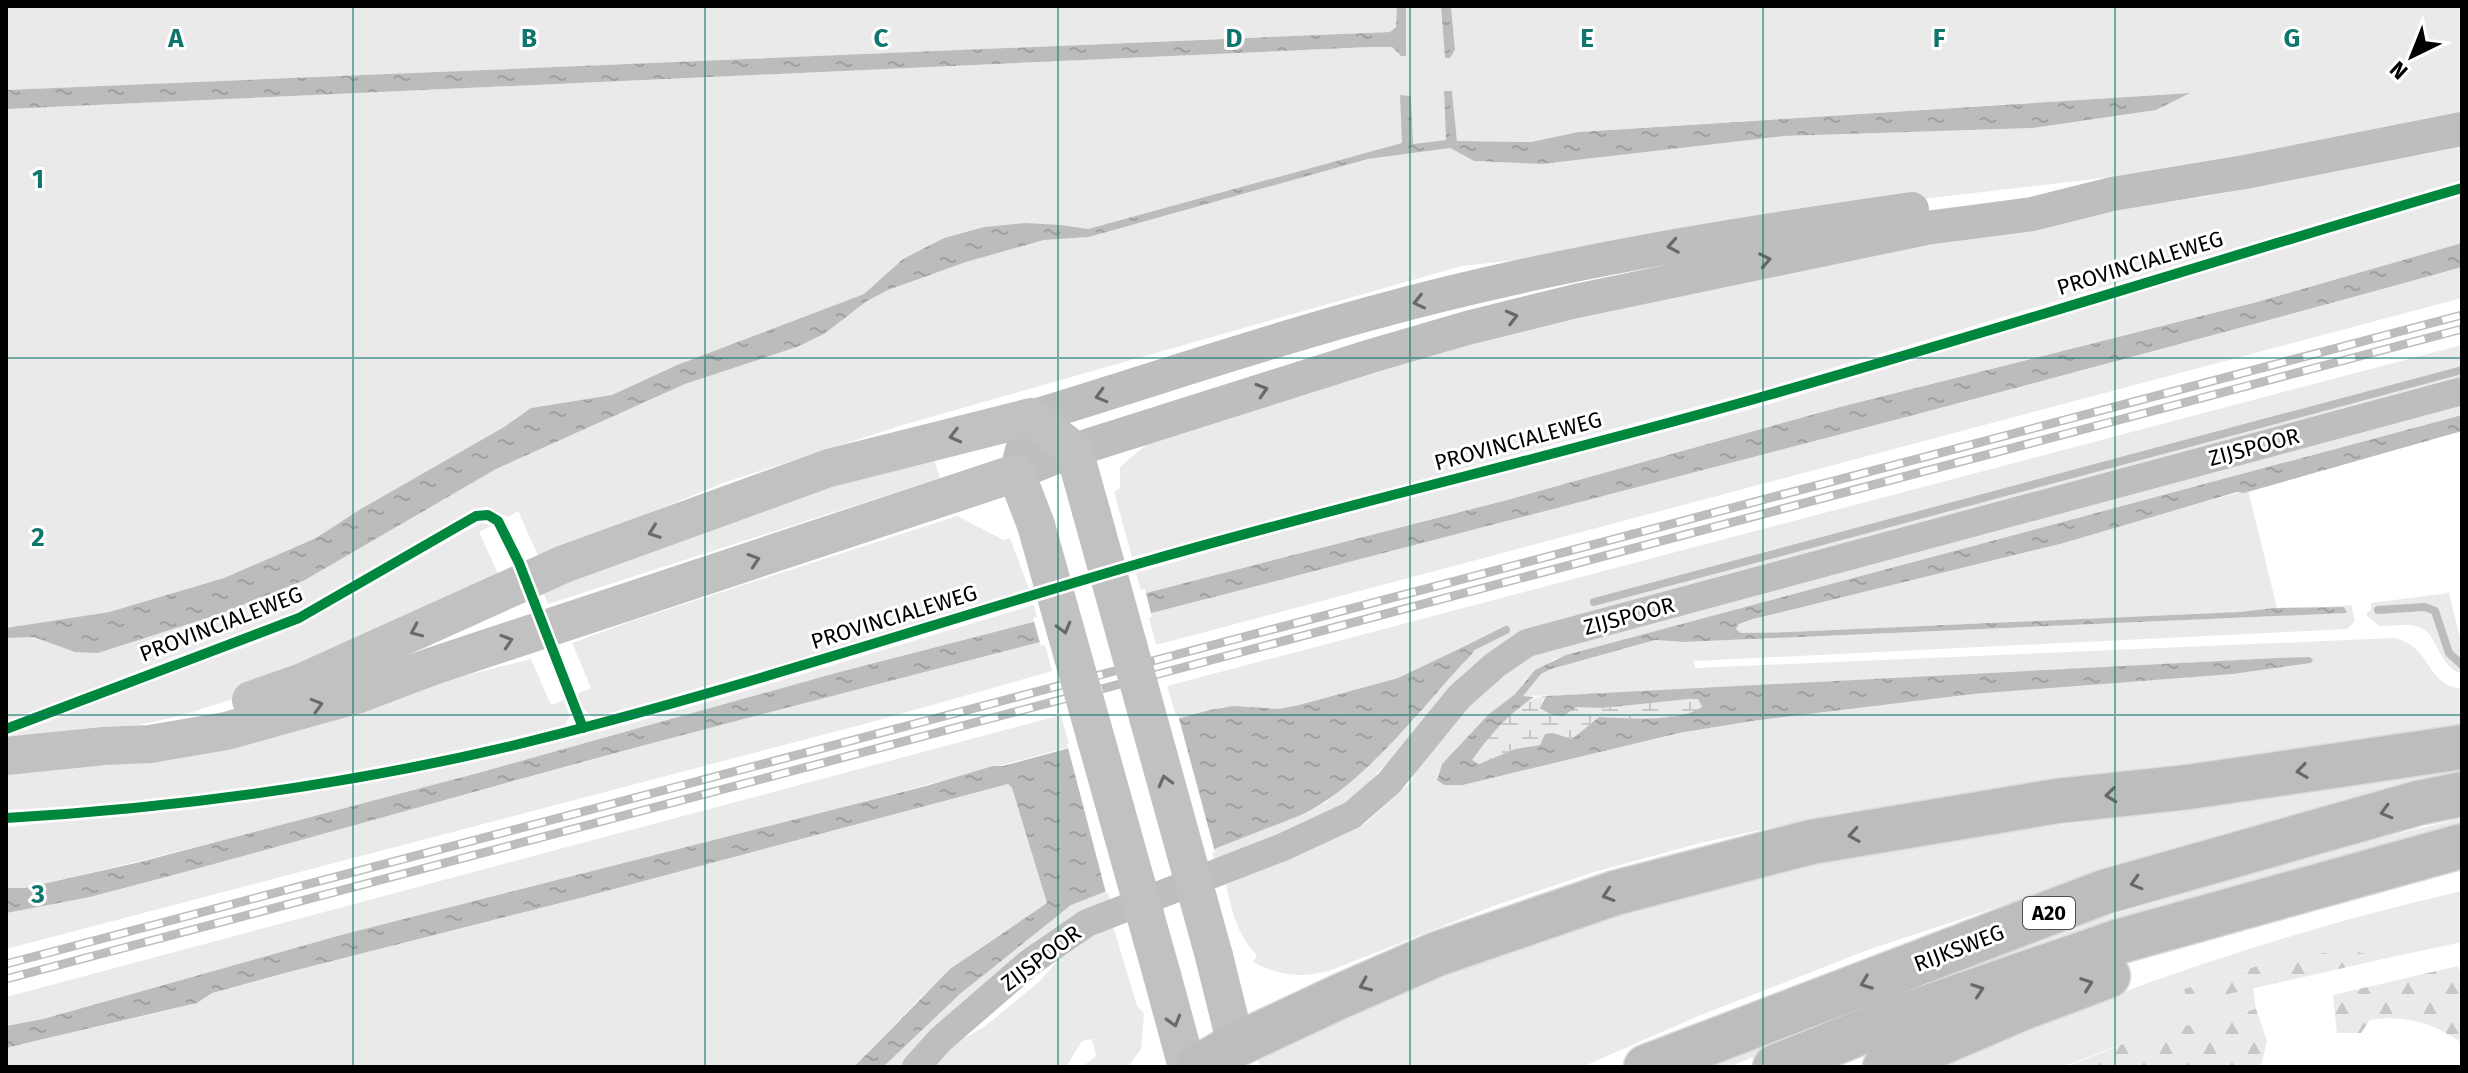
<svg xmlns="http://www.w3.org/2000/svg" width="2468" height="1073" font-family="'Fira Sans',sans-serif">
  <defs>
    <pattern id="forest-firs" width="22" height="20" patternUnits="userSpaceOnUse" patternTransform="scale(2)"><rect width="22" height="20" fill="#eaeaea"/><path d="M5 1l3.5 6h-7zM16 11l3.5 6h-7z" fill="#c7c7c7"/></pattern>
    <pattern id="wetland-marsh" width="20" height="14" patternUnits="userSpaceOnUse" patternTransform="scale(2)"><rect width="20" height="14" fill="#eaeaea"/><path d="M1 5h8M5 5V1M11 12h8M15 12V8" fill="none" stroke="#c7c7c7"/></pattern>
    <pattern id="water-ripples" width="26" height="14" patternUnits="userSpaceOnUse" patternTransform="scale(2)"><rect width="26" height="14" fill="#bcbcbc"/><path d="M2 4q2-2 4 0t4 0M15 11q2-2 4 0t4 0" fill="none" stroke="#a0a0a0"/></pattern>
  </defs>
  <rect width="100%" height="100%" fill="#fff"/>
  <g fill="#eaeaea">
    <polygon points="6,6 1397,6 1396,27 1390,32 6,90"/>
    <polygon points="1406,6 1441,6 1445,58 1450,58 1455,50 1451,6 2462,6 2462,113 2223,160 2137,174 1896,202 1579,253 1462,266 906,424 723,483 539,558 518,511 508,517 486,507 475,509 295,612 252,631 173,657 6,723 6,638 34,637 98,653 220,614 305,580 496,469 685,384 797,347 824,334 867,301 888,290 966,262 1044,240 1089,237 1368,159 1450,148 1474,161 1542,164 1784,136 2033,128 2156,110 2187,93 1578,132 1531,142 1457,141 1452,91 1444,92 1446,140 1413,144 1411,97 1401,95 1403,143 1088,229 1061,225 984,227 944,238 903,259 864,294 677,365 612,395 531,408 504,427 359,510 316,538 224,578 109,612 6,628 6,109 1370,47 1392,47 1401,56 1406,55"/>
    <polygon points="2462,147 2462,180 1759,390 1132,557 1114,492 1120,488 1120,467 1167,427 1437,347 1992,226 2204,197"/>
    <polygon points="2462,194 2462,243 2257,302 1840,407 1507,500 1142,594 1136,573 1251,540 1766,405"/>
    <polygon points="2462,267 2462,298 1156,645 1148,614 1707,469"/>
    <polygon points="2462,345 2462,380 1520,636 1453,691 1358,794 1335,811 1214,860 1211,849 1301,815 1326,802 1376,758 1471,655 1467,645 1398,678 1299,705 1278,709 1223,707 1177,719 1167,686"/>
    <path d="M 2462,398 L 2462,415 L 1555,659 L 1526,679 L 1514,695 L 1489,714 L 1442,764 L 1437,777 L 1444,785 L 1463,785 L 1679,733 L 1752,721 L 1973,694 L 2233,674 L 2311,663 L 2277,658 L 1639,693 L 1522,696 L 1541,674 L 1551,669 L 1655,640 L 1684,642 L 2346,613 L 2344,607 L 2326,607 L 2351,605 L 2355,621 L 2347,629 L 1694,661 L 1695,668 L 2394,638 C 2432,646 2425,685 2462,689 L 2462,727 L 1839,813 L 1700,843 L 1591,873 L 1491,907 L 1329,971 C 1300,978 1280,976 1253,962 L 1257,955 C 1236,934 1232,909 1225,881 L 1366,823 L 1410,783 L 1430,744 L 1483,690 L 1519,663 L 1542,651 Z"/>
    <polygon points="933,455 940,478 548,604 543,592 729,520"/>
    <polygon points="2248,490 2277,608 2239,612 1789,632 1741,633 1736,629 1739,624 1753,619 2060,544 2084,535"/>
    <polygon points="957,516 1004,540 1010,538 1029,589 861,641 595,718 584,710 577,694 591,688 572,643 629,622"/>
    <path d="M 482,522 L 491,526 L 479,532 L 500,578 C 394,628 289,686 175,717 C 120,731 62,735 6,741 L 6,735 L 29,729 L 145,682 L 249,646 L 306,622 Z"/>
    <path d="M 2449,593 L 2462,646 L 2462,674 C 2436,665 2439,633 2419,627 C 2408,623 2391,626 2379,626 L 2367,616 L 2367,612 L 2371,610 L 2371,603 Z"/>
    <path d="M 1034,605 L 1038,621 C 700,708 366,810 25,888 L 6,888 L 6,827 C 173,811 339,792 503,755 C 682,714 858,656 1034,605 Z"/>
    <polygon points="1044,641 1052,671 872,722 6,949 6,912 90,897 712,727"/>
    <path d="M 531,659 L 551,705 L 564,700 L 570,716 L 565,725 C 382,771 194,803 6,810 L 6,771 L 364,701 Z"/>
    <polygon points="1061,715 1070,747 601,871 341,935 43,1019 6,1026 6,997"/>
    <polygon points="2462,757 2462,771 2199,841 1873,948 1696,1017 1582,1067 1260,1067 1256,1052 1398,988 1540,936 1764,873 1906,845 2095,820 2161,804"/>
    <polygon points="1008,784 1012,788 1047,903 971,954 921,997 854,1067 6,1067 6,1051 9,1047 169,1010 197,1003 212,993 285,973 584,897"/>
    <polygon points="2462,818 2462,830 1791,1042 1729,1067 1695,1067 2071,927 2330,850"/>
    <polygon points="1107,889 1111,902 945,1023 900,1067 883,1067 930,1020 1029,936 1071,905"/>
    <path d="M 2462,891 L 2462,942 L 2383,959 L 2346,949 L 2267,963 L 2184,989 L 2188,1003 L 2253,986 L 2256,1009 L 2140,1037 L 2063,1067 L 1937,1067 C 2106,993 2282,932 2462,891 Z"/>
    <polygon points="1112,923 1137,1006 1144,1013 1141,1049 1128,1067 1082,1067 1096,1056 1092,1039 1082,1041 1066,1067 927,1067 941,1051 984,1027 1039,982 1066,951"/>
  </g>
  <g fill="url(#forest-firs)">
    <polygon points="2347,949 2383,959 2188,1003 2184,989 2267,963"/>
    <path d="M 2458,966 L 2462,980 L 2462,1043 C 2434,1023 2405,1014 2370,1020 L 2361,1033 L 2337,1033 L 2333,995 Z"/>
    <polygon points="2256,1009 2267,1041 2261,1067 2066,1067 2140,1037"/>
  </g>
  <path fill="url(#wetland-marsh)" d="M 1546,696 L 1541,702 L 1603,708 L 1698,698 L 1702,708 C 1677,723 1628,718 1599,717 L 1572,739 L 1553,733 L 1542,741 L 1541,745 L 1515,749 L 1479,764 L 1471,760 C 1490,736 1512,699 1546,696 Z"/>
  <g fill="url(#water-ripples)">
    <polygon points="1397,6 1406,6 1406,56 1401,56 1392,47 1370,47 6,109 6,90 1390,32 1396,27"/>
    <polygon points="1441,6 1451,6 1455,50 1450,58 1445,58"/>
    <polygon points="1444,91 1452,91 1457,141 1531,142 1578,132 2190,93 2156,110 2033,128 1784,136 1542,164 1474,161 1450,148 1368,159 1089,237 1044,240 966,262 888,290 867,301 824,334 797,347 685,384 496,469 305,580 220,614 98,653 75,652 34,637 6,638 6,628 109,612 224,578 316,538 359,510 504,427 531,408 612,395 677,365 864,294 903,259 944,238 984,227 1025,223 1061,225 1088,229 1402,143 1400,95 1411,96 1413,144 1446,140"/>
    <path d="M 2462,243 L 2462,267 C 1883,427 1301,573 721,725 C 510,780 301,842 90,897 L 6,913 L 6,888 L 25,888 L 140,862 L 478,773 L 836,673 L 1507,500 L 1840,407 L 2257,302 Z"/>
    <path d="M 2462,415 L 2462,431 L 2244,493 L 2237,492 L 2060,544 L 1753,619 L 1739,624 L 1736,629 L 1741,633 L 1789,632 L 2239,612 L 2275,608 L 2344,607 L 2347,613 L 1684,642 L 1655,640 L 1551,669 L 1541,674 L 1523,696 L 1534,697 C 1508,714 1490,735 1472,760 L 1479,764 L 1515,749 L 1540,745 L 1545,734 L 1553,733 L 1572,739 L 1599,717 C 1627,718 1678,723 1702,707 L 1698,699 L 1689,699 L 1603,708 L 1577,707 L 1563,716 L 1550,714 L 1540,708 L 1546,696 L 2277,658 L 2310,657 L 2313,660 L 2311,663 L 2233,674 L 1973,694 L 1752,721 L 1679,733 L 1463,785 L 1444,785 L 1437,780 L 1442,764 L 1489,714 L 1514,695 L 1535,670 L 1566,655 Z"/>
    <path d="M 1467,645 L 1474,651 L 1471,655 C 1421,707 1366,784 1301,815 L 1071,905 L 960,994 L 883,1067 L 854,1067 L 950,969 L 1047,903 L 1012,788 L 1008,784 L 584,897 L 285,973 L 212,993 L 197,1003 L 18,1045 L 9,1047 L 6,1051 L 6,1026 L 43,1019 L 341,935 L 926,786 L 993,766 L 1003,766 L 1210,710 L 1233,706 L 1278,709 L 1299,705 L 1398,678 Z"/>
  </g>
  <g fill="#fff">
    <polygon points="1145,589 1152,617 1041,646 1033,618"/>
    <polygon points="1178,715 1215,852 1106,893 1067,744"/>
  </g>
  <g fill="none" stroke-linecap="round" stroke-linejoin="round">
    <g stroke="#bcbcbc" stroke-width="8">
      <polyline points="1594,602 2462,370"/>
      <polyline points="2378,610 2425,607 2435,611 2449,653 2462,665"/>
      <polyline points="1470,648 1506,630"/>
    </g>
    <defs>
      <g id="motorway">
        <polyline points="1198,1067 1236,1045 1343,995 1437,954 1615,893 1811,842 2057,801 2188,787 2462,747"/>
        <polyline points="1646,1067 2104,892 2418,803 2462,794"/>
        <polyline points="1775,1067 1899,1017 2117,942 2462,846"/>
        <polyline points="1885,1067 2020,1009 2108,976"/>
      </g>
    </defs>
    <use href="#motorway" stroke="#dbdbdb" stroke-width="47"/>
    <polyline stroke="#bebebe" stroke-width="28" points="916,1067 940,1040 1029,963 1087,923 1283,847 1352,815 1389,783 1459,697 1495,665 1527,643 2462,391"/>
    <g stroke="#bebebe" stroke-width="34">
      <polyline points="1016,473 1074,450 1371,356 1467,328 1576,301 1926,228 2032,214 2112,194 2245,172 2462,129"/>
      <path d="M 1016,473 L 1031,417 C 1144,383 1257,344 1372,313 C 1549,264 1730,235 1912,209"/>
    </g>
    <g stroke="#c1c1c1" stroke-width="38">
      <polyline points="251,700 300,683 564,564 829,468 1031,417 1074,450 1091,511"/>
      <polyline points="6,756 104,746 150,744 226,731 359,694 433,666 1016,473 1036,525"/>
      <polyline points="1214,956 1236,1045"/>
      <polyline points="1162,975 1187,1067"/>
    </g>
    <use href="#motorway" stroke="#bdbdbd" stroke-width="44"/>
    <defs>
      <g id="rail">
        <polyline points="6,964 2462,315"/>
        <polyline points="6,979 2462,329"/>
      </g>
    </defs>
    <use href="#rail" stroke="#bdbdbd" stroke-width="9"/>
    <use href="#rail" stroke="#fff" stroke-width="6" stroke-dasharray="18" stroke-linecap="butt"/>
    <g stroke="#c1c1c1" stroke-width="38">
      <polyline points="1091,511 1214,956"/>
      <polyline points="1036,525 1162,975"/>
    </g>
    <defs>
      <g id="cycleway">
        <polyline points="6,729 299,618 476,516 488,515 498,521 519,563 583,728"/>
        <path d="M 6,818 C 175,808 346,785 511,746 C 726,694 936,622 1148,561 C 1353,502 1560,455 1765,396 C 1998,330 2229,256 2462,188"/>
      </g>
    </defs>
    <use href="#cycleway" stroke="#fff" stroke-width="15"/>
    <use href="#cycleway" stroke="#00873e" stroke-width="10"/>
  </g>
  <defs><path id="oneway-chevron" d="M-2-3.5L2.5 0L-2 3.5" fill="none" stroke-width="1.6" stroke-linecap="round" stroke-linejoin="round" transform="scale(2)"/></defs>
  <g stroke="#686868">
    <use href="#oneway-chevron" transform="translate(1673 246) rotate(170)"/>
    <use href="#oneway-chevron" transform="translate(1765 260) rotate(-11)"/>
    <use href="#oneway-chevron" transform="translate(1419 302) rotate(167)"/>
    <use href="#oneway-chevron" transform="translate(1512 317) rotate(-14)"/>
    <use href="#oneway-chevron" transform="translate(1262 390) rotate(-17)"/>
    <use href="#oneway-chevron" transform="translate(1101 396) rotate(164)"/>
    <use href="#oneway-chevron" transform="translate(2302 771) rotate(172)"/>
    <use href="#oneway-chevron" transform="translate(2111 795) rotate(174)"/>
    <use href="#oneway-chevron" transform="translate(2386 812) rotate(164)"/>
    <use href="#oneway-chevron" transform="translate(1854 835) rotate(171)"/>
    <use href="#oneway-chevron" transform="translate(2136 883) rotate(164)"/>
    <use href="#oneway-chevron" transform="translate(1608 895) rotate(162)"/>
    <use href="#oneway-chevron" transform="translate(1866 983) rotate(159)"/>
    <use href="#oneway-chevron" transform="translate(2087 984) rotate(-20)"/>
    <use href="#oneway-chevron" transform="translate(1365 985) rotate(157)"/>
    <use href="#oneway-chevron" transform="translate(1978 990) rotate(-19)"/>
  </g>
  <g stroke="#6a6a6a">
    <use href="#oneway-chevron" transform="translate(955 436) rotate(166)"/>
    <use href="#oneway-chevron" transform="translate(654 532) rotate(160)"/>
    <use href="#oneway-chevron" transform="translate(754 560) rotate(-18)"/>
    <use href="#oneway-chevron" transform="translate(1064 628) rotate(75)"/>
    <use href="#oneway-chevron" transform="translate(416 631) rotate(156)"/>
    <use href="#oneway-chevron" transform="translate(507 641) rotate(-18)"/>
    <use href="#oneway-chevron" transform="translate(317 705) rotate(-16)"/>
    <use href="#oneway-chevron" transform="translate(1165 781) rotate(-105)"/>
    <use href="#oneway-chevron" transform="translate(1174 1021) rotate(74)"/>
  </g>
  <path fill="none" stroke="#0f766e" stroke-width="2" stroke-opacity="0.55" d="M 353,6 L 353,1067M 705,6 L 705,1067M 1058,6 L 1058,1067M 1410,6 L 1410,1067M 1763,6 L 1763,1067M 2115,6 L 2115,1067M 6,358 L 2462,358M 6,715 L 2462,715"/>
  <g text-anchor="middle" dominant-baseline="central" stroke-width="6" stroke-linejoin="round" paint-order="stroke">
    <rect fill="#fff" stroke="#4c4c4c" stroke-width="2" x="2023" y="897" width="52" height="32" rx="6"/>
    <g font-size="20" font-weight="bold" fill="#000">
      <text x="2049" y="913">A20</text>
    </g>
    <g font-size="22" fill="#000" stroke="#fff">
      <text transform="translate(2140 263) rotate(-17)">PROVINCIALEWEG</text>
      <text transform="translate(1518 441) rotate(-15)">PROVINCIALEWEG</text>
      <text transform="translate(2254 447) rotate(-15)">ZIJSPOOR</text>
      <text transform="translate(1629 616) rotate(-15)">ZIJSPOOR</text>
      <text transform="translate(894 617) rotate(-17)">PROVINCIALEWEG</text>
      <text transform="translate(221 624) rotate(-21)">PROVINCIALEWEG</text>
      <text transform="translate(1959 948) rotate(-21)">RIJKSWEG</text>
      <text transform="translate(1041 958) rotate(-37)">ZIJSPOOR</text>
    </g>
  </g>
  <g font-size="26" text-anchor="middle" font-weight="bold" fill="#0f766e" stroke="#fff" stroke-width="6" stroke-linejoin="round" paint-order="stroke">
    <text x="176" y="47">A</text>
    <text x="529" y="47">B</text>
    <text x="881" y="47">C</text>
    <text x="1234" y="47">D</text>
    <text x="1587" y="47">E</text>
    <text x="1939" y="47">F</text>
    <text x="2292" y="47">G</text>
    <text x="38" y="188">1</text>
    <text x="38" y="546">2</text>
    <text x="38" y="903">3</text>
  </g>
  <rect width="2468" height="1073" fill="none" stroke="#000000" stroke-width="16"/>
  <g transform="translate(2412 56) rotate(223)" stroke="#ffffff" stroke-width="6" paint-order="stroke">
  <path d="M0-6L14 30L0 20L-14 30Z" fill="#000000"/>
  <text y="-12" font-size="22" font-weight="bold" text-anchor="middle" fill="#000000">N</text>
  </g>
</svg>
